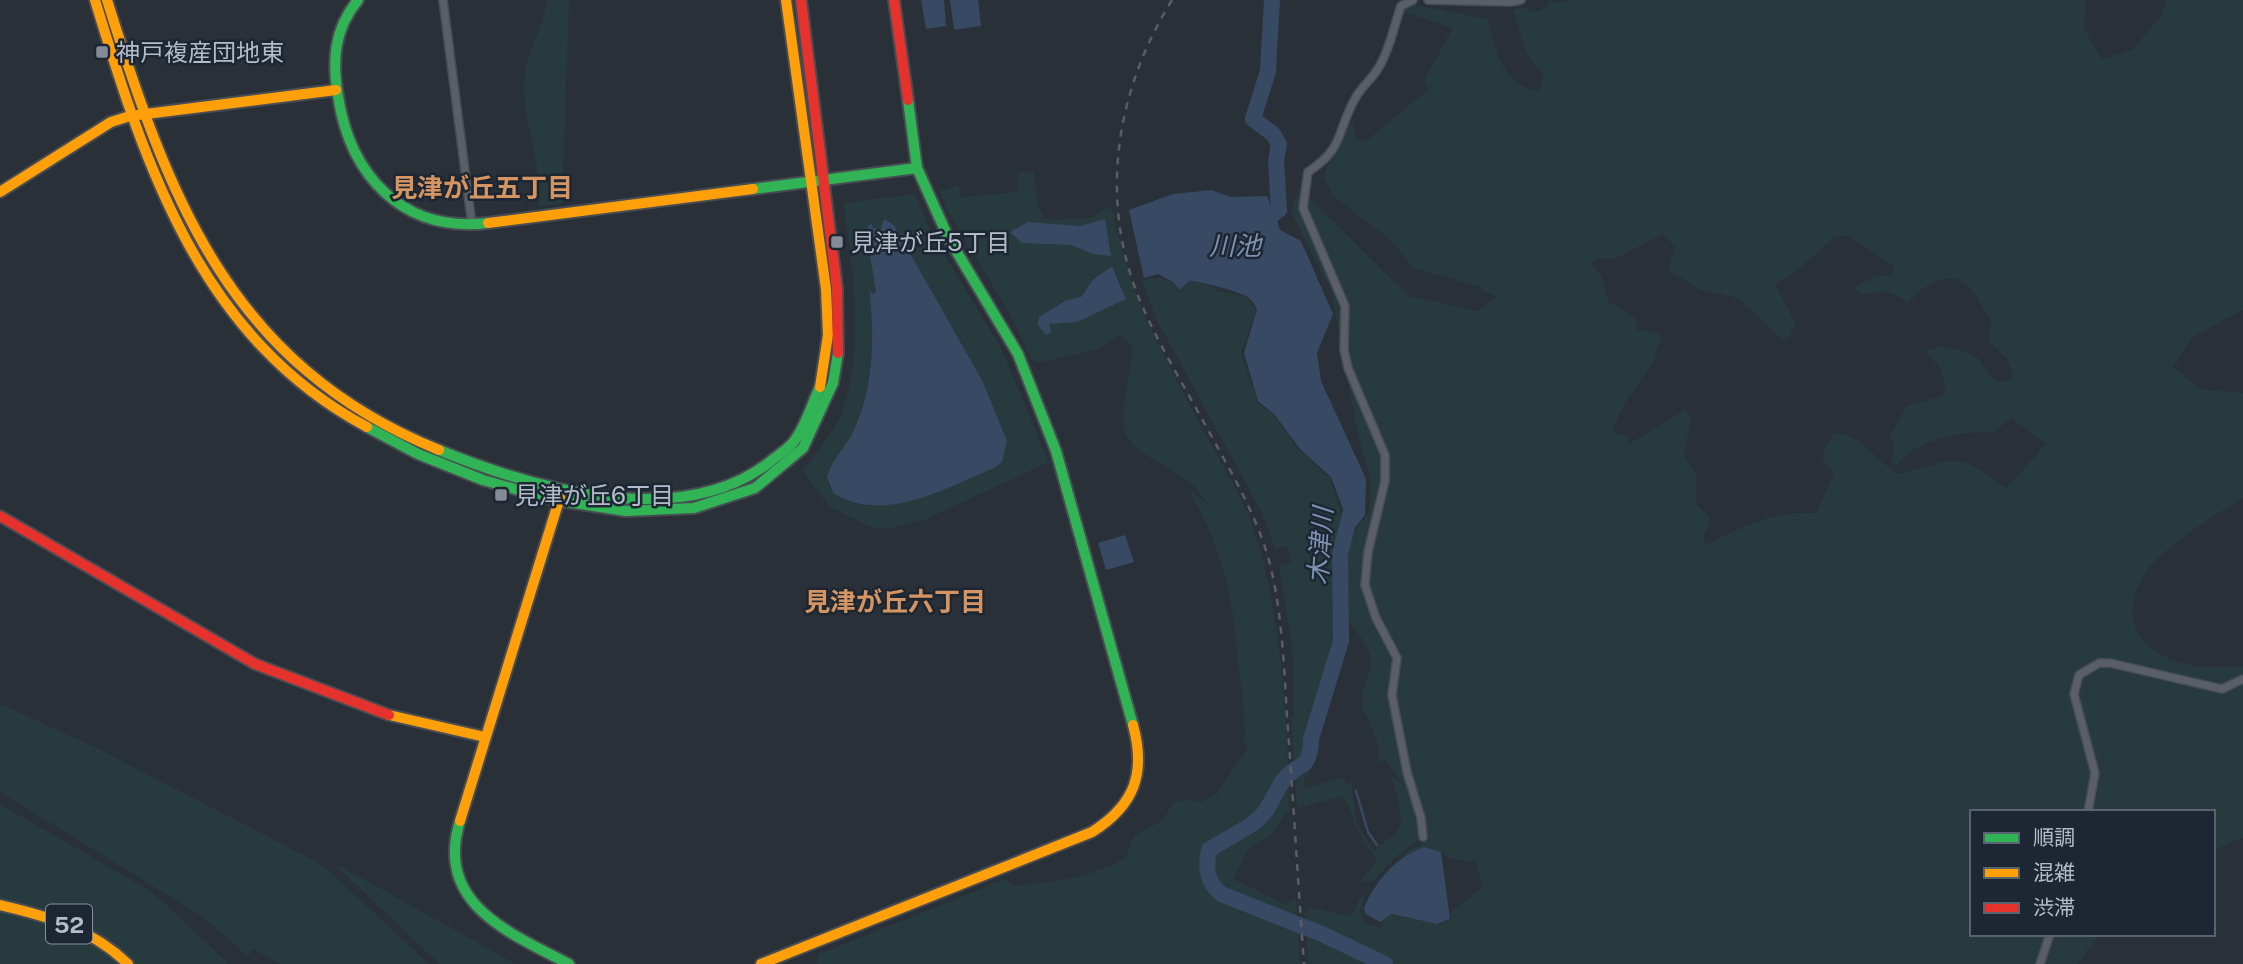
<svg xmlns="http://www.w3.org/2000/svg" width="2243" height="964" font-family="'Public Sans','Noto Sans JP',sans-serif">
  <rect width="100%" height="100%" fill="#2a3038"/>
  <g fill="#273a3e" fill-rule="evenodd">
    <path d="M 547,0 L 569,0 L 562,203 L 539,207 C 544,170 523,123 524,83 C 525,54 543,29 547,0 Z"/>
    <path d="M 1551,0 L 1556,3 L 1575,0 L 2086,0 L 2084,29 L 2102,59 L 2132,50 L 2161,16 L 2167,0 L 2243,0 L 2243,310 L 2193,337 L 2173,367 L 2200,389 L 2243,393 L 2243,498 C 2217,513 2162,548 2146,572 C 2119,613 2133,647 2179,662 C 2200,669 2222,667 2243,666 L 2243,838 L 2213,850 L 2213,812 L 1972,812 L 1972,934 L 2101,934 L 2077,964 L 1308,964 L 1304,911 L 1308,912 L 1308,908 L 1352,916 L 1360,896 L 1365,897 L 1360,911 L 1365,923 L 1382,928 L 1384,925 L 1380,922 L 1392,915 L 1439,924 L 1451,920 L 1451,912 L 1482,888 L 1476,861 C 1432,865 1440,826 1390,869 L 1409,850 L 1422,844 L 1421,838 L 1398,855 L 1374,880 L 1359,883 L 1377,861 L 1360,835 L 1344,796 L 1297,808 L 1291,716 L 1294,716 L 1292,642 L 1279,566 L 1291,562 L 1287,546 L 1275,548 L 1263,515 L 1157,320 L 1142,280 C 1158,276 1169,277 1179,291 L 1190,282 L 1204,282 L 1217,291 L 1246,297 L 1256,309 L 1241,353 L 1258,403 L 1273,414 L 1298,449 L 1329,477 L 1343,517 L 1338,534 L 1350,537 L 1369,513 L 1371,481 L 1358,435 L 1331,290 L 1291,212 L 1299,188 L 1409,296 L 1477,311 L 1497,297 L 1474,285 L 1412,267 L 1392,241 L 1334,197 L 1324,178 L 1326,167 L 1352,121 L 1358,140 L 1366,141 L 1428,90 L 1424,81 L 1453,28 L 1404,12 L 1411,4 L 1488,19 C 1494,48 1504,86 1538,91 L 1544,76 L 1526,53 L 1513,10 L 1522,7 C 1536,15 1541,12 1551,0 ZM 1662,234 L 1675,247 L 1668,270 L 1701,290 L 1738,298 L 1782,339 L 1790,336 L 1795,323 L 1775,284 L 1794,273 L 1836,236 L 1848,236 L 1894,266 L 1893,275 L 1876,276 L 1854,288 L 1862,295 L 1887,291 L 1908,302 C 1924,287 1943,269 1966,284 C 1977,292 1981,309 1991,319 L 1989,341 L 2007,359 L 2014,378 L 1999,382 L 1989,375 L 1978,358 L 1965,352 L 1941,346 L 1924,352 C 1941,363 1945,375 1945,395 L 1907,406 L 1890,435 L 1895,447 L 1891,463 L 1897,465 C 1915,440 1963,430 1993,433 L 2011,418 L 2046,444 L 2006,488 C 1951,447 1958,461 1898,474 C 1871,458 1866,436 1834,433 L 1825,447 L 1823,460 L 1834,474 L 1816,513 C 1772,511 1743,526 1705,545 L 1703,537 L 1711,519 L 1696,504 L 1696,475 L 1684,455 L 1691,422 L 1686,409 L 1629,444 L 1627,436 L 1612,432 L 1623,406 L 1655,359 L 1656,349 L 1662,340 L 1658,333 L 1636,330 L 1637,319 L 1609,302 L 1602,277 L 1591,263 L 1600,258 L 1617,258 ZM 1346,619 C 1353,627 1368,644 1370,655 C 1374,675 1358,690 1363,708 C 1368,724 1387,749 1375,765 L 1385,759 L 1405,787 L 1388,772 C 1395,783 1406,819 1398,830 C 1391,840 1380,842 1374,852 L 1357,823 L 1351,782 L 1347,785 L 1344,778 L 1340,778 L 1305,788 L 1304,780 C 1320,760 1323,744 1312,719 Z"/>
    <path d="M 1034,172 L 1038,208 L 1047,220 L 1090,218 L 1112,206 C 1126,294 1169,366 1211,444 C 1223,467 1238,490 1248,514 C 1283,608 1286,713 1290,812 L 1286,813 L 1270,836 L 1249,848 L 1233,879 L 1287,905 L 1296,898 L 1300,964 L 816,964 L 819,954 L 1005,879 L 1013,886 C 1056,881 1087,880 1126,857 C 1136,824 1139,837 1160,821 C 1166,817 1170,808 1174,802 L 1189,799 L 1201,802 L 1215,795 L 1249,747 L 1244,743 C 1246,718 1242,693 1239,668 C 1231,593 1226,556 1188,489 L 1210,507 C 1204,500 1199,491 1193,485 C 1175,468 1127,452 1124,428 C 1120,401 1131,375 1133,348 L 1120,334 L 1098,349 L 1038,363 L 1031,359 L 1009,312 L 947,210 L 939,191 L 959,186 L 960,197 L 1017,192 L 1018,173 ZM 1116,273 L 1126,299 L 1091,315 L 1049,324 C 1057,308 1062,300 1081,297 C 1092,282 1097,274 1116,273 Z"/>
    <path d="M 915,194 L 933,236 L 1001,348 L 1049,462 L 924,520 L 886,529 L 870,527 L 830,507 L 803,471 C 815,453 835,432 842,412 C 864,348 854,269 843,203 ZM 884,220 L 894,225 L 983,382 L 1007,441 L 1002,462 L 993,468 C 952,485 863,533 828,485 C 829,463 843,452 852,433 C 873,387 875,339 869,290 L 876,293 L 866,231 L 871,223 L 876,230 L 884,227 Z"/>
    <polygon points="0,704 93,746 313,860 328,870 429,964 281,964 253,949 248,956 200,915 0,792"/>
    <polygon points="0,804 152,892 229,964 0,964"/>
    <polygon points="340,866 516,964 440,964 339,869"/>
  </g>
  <g fill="#384963">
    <polygon points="921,0 944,0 946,26 926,29"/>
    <polygon points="950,0 978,0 981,26 954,30"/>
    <path d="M 1211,190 L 1231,197 L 1267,196 L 1280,230 L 1301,241 L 1333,314 L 1317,353 L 1321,381 L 1366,479 L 1365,515 L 1349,535 L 1341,532 L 1346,517 L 1331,477 L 1301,450 L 1274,414 L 1258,401 L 1244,353 L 1257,309 C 1254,304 1251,298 1246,296 C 1235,291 1201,281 1190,281 L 1179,290 L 1173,282 L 1158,274 L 1144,278 L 1129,210 L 1173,194 Z"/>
    <path d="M 884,219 L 894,225 L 983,382 L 1007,441 L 1002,462 L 994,468 C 945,488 884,525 833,493 L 827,477 C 831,461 844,449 852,434 C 874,388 875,338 869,288 L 872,294 L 876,292 L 866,231 L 871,222 L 873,228 L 881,229 Z"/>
    <polygon points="1105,219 1111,256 1093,254 1071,245 1022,243 1010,232 1028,222 1080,226"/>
    <polygon points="1112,266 1126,299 1077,322 1049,324 1051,332 1046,335 1038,325 1039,317 1067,300 1081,297 1093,280"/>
    <polygon points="1125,535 1134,562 1106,570 1098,543"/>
    <path d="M 1424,847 L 1441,852 L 1450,919 L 1437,924 L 1392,914 L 1380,922 L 1366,914 L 1364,908 C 1375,881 1396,857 1424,847 Z"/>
  </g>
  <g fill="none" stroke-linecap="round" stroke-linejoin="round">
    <polyline stroke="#384963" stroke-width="2.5" points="1356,791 1368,832 1377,845"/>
    <g stroke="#384963" stroke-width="16">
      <polyline points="1271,231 1269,217 1279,210 1276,161 1279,144 1273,134 1253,119 1268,71 1272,0"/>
      <path d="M 1350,515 L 1340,554 L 1341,641 L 1311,739 C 1310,773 1297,761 1283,781 C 1274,793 1269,812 1256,821 C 1242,832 1224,840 1209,850 C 1205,869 1207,881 1221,894 L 1322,934 L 1385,964"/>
    </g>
    <defs>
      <g id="street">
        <polyline points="443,0 472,225"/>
        <path d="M 1413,0 L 1401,6 C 1394,26 1390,49 1379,67 C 1373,78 1362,86 1356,97 C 1336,131 1346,147 1308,172 L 1303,208 L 1345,306 L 1344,349 L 1348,368 L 1385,455 L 1385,481 L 1368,552 L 1365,585 L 1376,618 L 1397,658 L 1392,695 L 1407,772 L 1421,818 L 1423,837"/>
        <polyline points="1428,0 1510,2 1521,0"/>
        <polyline points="2088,812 2095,773 2074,694 2079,675 2099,663 2110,663 2222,689 2243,679"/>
        <polyline points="2040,964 2050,934"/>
      </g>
      <g id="fast">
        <path d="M 358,0 C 334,29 332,60 338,96 C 350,175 402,233 488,223"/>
        <polyline points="908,100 917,168 949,239 1018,354 1056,451 1133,725"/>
        <polyline points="753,189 917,168"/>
        <polyline points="367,427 418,454 483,480 554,500 626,511 694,508 755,488 803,448 833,383 838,353"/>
        <path d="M 439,450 C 534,489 682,532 771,461 C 778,455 790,448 795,440 C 806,425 812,404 820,387"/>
        <path d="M 460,821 C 434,904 510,933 569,964"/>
      </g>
      <g id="slow">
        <path d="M 95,0 C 146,168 201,338 367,427"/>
        <path d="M 107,0 C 169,199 230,365 439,450"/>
        <polyline points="786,0 826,289 828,335 820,387"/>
        <polyline points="0,192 111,122 130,116 336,90"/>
        <polyline points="488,223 753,189"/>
        <polyline points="389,715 485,737"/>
        <polyline points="460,821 560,497"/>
        <path d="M 0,905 C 48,916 92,929 128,964"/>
        <path d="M 761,964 L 1092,832 C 1135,805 1146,773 1133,725"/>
      </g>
      <g id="jam">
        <polyline points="801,0 837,288 838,353"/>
        <polyline points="894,0 908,100"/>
        <polyline points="0,516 255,664 389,715"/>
      </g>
    </defs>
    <use href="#street" stroke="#484c53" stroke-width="10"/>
    <use href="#fast" stroke="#484c53" stroke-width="14"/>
    <use href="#slow" stroke="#484c53" stroke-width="14"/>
    <use href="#jam" stroke="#484c53" stroke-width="14"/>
    <use href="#street" stroke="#5a5e66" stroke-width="7"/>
    <use href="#fast" stroke="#30b455" stroke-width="10"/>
    <use href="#slow" stroke="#ff9f0a" stroke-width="10"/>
    <use href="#jam" stroke="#e5322d" stroke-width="10"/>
    <path stroke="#595d64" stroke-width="2.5" stroke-dasharray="7 7" stroke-linecap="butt" d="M 1172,0 C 1115,92 1098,202 1141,303 C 1161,350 1189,394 1213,439 C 1235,479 1258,519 1270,564 C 1282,614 1284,665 1287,716 C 1293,798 1298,881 1304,964"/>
  </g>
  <g fill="#848b96" stroke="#1d2633" stroke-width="2.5">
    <rect x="95" y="45" width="14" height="14" rx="3.5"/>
    <rect x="830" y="235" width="14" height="14" rx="3.5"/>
    <rect x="494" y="488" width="14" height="14" rx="3.5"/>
  </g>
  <g text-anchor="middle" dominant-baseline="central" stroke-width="5" stroke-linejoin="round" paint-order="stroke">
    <rect fill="#1d2633" stroke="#878f9c" stroke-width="2" x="46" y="904.5" width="46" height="39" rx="5"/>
    <g font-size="23" font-weight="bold" fill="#b4bcc9">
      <text x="69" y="924">52</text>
    </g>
    <g font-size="24" fill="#b4bcc9" stroke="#1d2633" text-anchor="start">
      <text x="116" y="52">神戸複産団地東</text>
      <text x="851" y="242">見津が丘5丁目</text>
      <text x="515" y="495">見津が丘6丁目</text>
    </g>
    <g font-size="26" font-weight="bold" fill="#d59563" stroke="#1d2633">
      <text x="482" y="187">見津が丘五丁目</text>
      <text x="895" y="601">見津が丘六丁目</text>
    </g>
    <g font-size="26" font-style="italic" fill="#7c92b1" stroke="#1d2633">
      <text x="1235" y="245">川池</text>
      <text transform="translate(1320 546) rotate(-86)">木津川</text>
    </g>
  </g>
  <rect x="1970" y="810" width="245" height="126" fill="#1d2633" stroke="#59626f" stroke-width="2"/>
  <rect x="1984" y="833" width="35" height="10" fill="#30b455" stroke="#59626f" stroke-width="2"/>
  <text x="2033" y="845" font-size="21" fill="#b4bcc9">順調</text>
  <rect x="1984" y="868" width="35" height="10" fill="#ff9f0a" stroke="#59626f" stroke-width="2"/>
  <text x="2033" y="880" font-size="21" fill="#b4bcc9">混雑</text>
  <rect x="1984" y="903" width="35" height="10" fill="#e5322d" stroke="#59626f" stroke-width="2"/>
  <text x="2033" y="915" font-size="21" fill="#b4bcc9">渋滞</text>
</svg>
